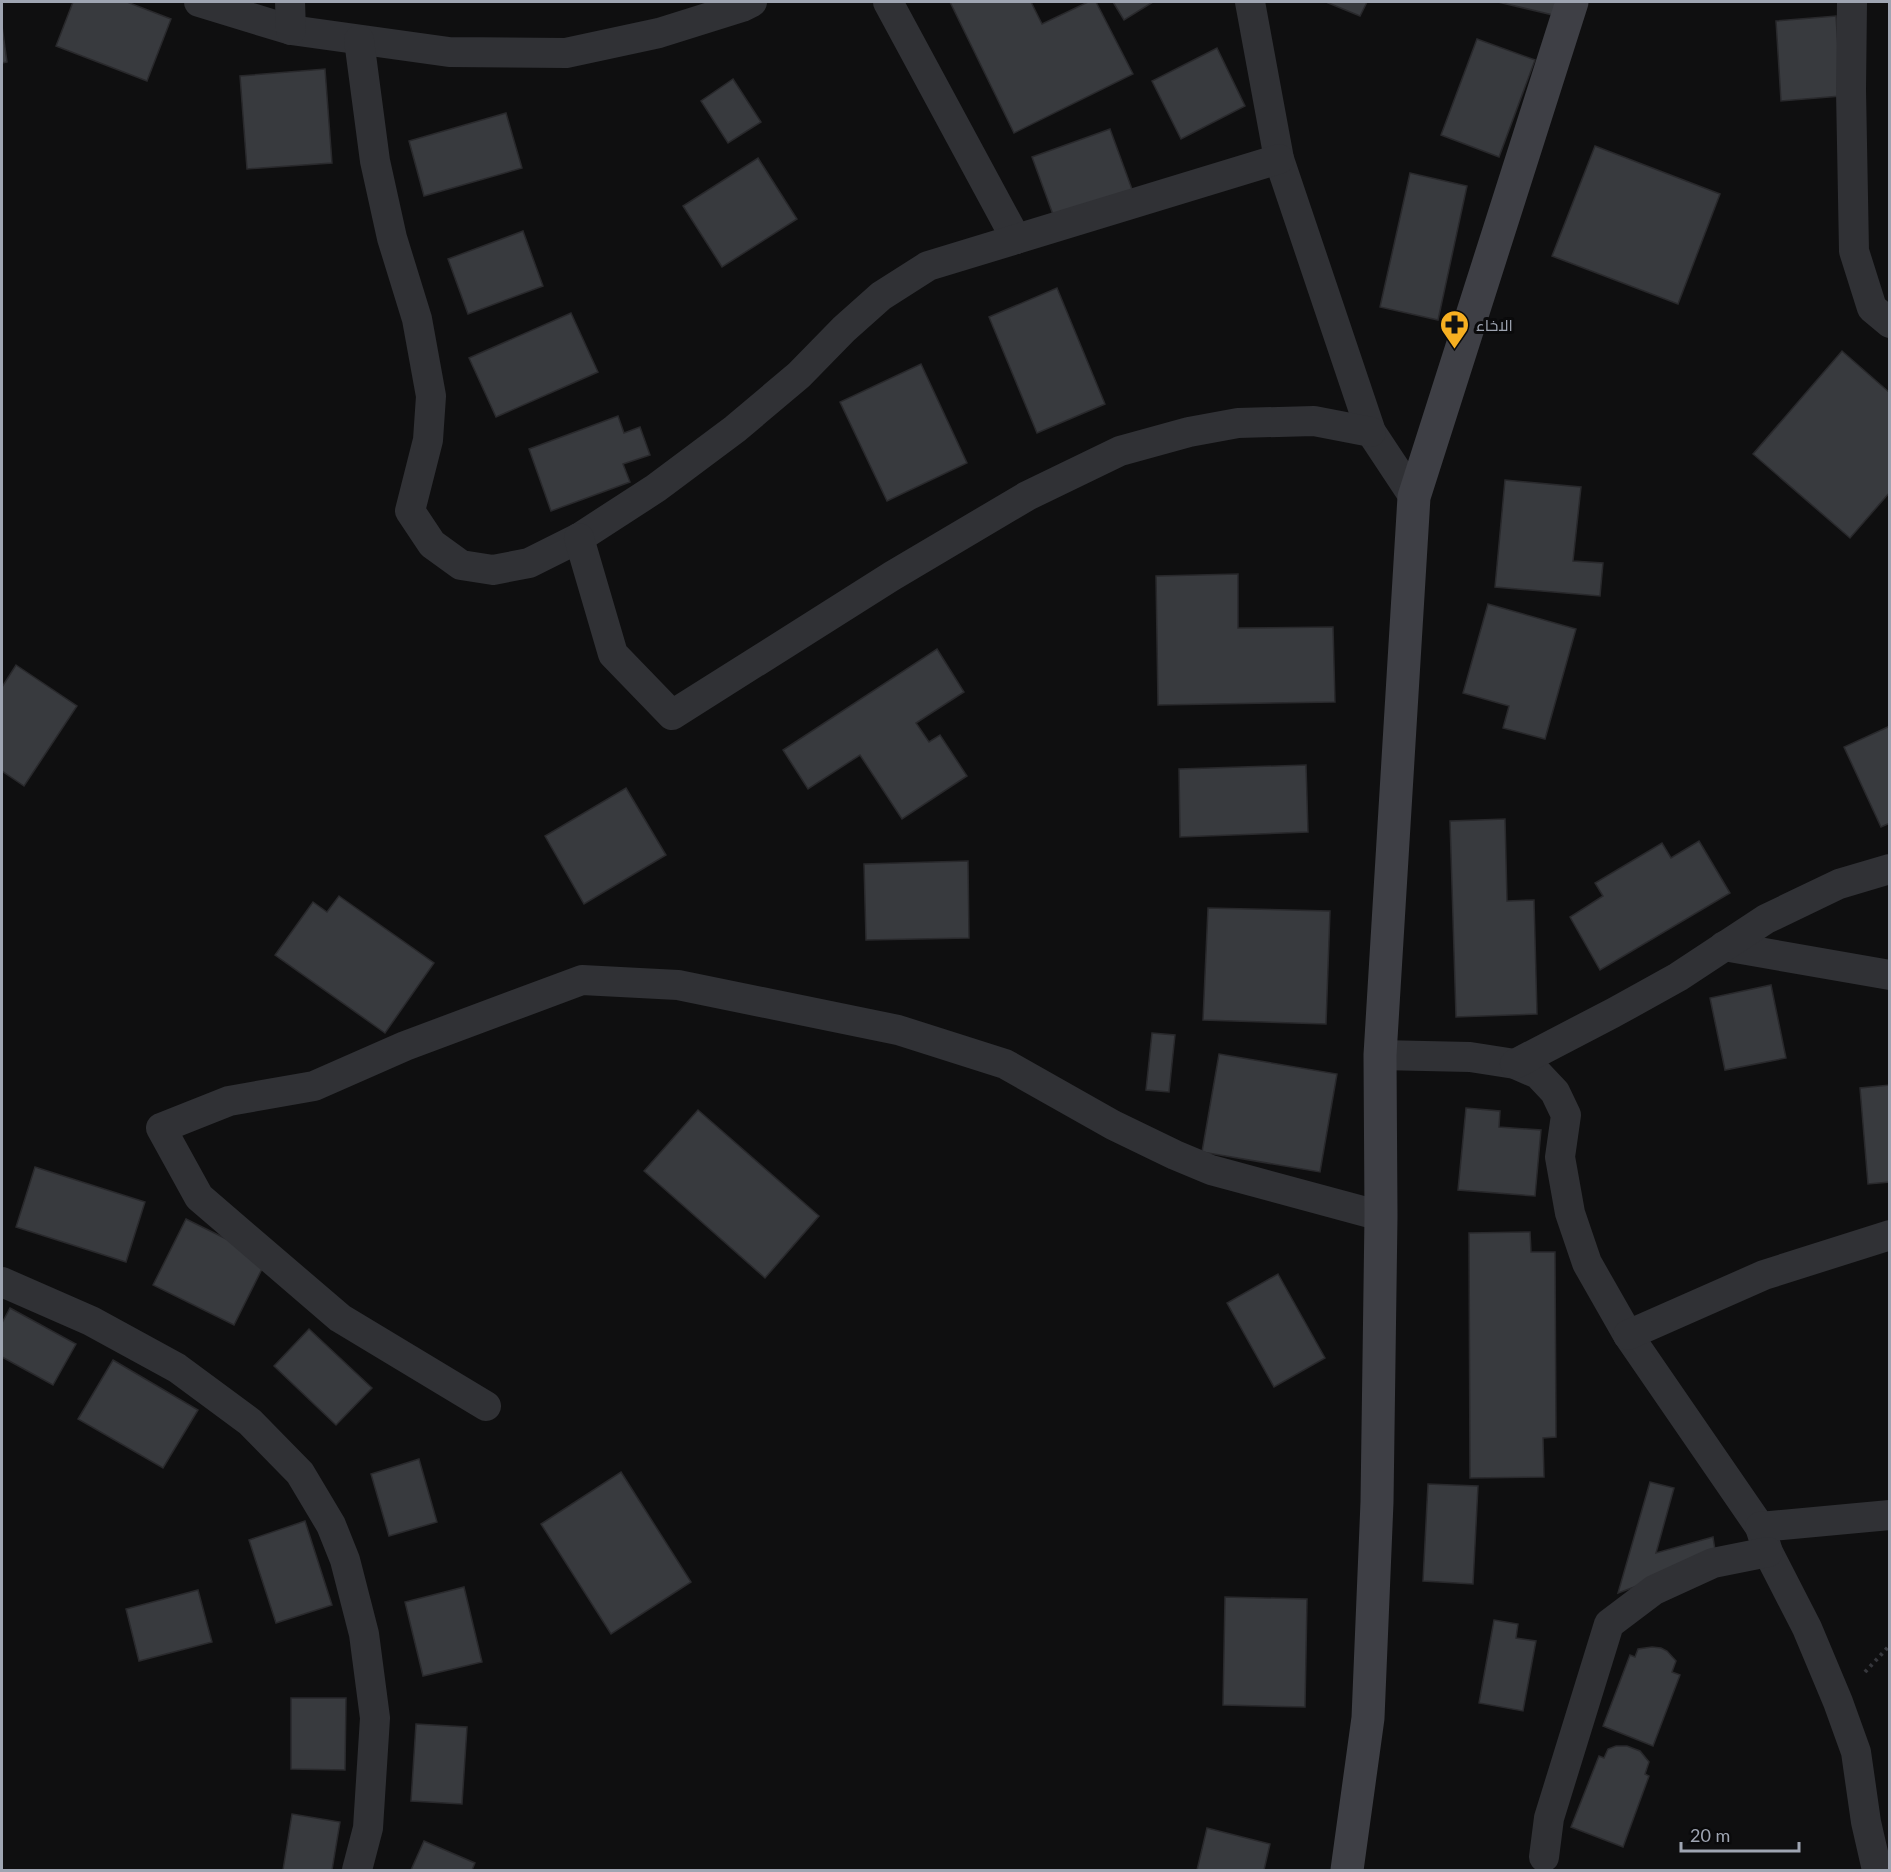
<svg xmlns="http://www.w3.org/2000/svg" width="1891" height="1872" font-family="Lato,Cairo,sans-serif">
  <rect width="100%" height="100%" fill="#0f0f10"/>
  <g fill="#383a3e" stroke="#29292c" stroke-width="1.5">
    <polygon points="73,2 127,2 171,19 147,81 56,46"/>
    <polygon points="950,2 1031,2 1042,24 1088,2 1096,2 1133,74 1014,133"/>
    <polygon points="1113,2 1153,2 1124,20"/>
    <polygon points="1326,2 1367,2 1360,16"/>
    <polygon points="1498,2 1556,2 1553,15"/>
    <polygon points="1836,16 1841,96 1781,101 1776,21"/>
    <polygon points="2,26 7,62 2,63"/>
    <polygon points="1477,39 1535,60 1499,157 1441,135"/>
    <polygon points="1217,48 1245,106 1181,139 1152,81"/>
    <polygon points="325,69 332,163 247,169 240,76"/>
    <polygon points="733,79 761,122 728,143 701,101"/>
    <polygon points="506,113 522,168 424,196 409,141"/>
    <polygon points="1110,129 1133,192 1055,220 1032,157"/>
    <polygon points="1595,146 1720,194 1678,304 1552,256"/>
    <polygon points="758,158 797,219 722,267 683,206"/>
    <polygon points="1410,173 1467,186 1438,320 1380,307"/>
    <polygon points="523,231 543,286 468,314 448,259"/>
    <polygon points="1057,288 1105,404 1037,433 989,317"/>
    <polygon points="571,313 598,372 496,417 469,358"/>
    <polygon points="1842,351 1890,393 1890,492 1850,538 1753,454"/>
    <polygon points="921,364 967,463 887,501 840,402"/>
    <polygon points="618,416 624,433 640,427 650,455 623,464 630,482 551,511 529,449"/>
    <polygon points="1505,480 1581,487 1573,561 1603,563 1600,596 1495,587"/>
    <polygon points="1238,574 1238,628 1333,627 1335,702 1158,705 1156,576"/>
    <polygon points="1488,604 1576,629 1545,739 1503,728 1509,706 1463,693"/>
    <polygon points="937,649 964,692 916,723 929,742 940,735 967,776 902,819 860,755 808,789 783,750"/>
    <polygon points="16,665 77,706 24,786 2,771 2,687"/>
    <polygon points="1890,726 1890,823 1881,827 1844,747"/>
    <polygon points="1306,765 1308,832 1180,837 1179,769"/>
    <polygon points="626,788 666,855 584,904 545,836"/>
    <polygon points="1505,819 1507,901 1534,900 1537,1014 1456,1017 1450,821"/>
    <polygon points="1699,841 1730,893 1600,970 1570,917 1603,896 1595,883 1662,843 1671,858"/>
    <polygon points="968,861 969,938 866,940 864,864"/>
    <polygon points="339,896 434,963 385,1033 275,955 313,902 327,912"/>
    <polygon points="1208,908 1330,911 1326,1024 1203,1020"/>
    <polygon points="1771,985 1786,1058 1725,1070 1710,998"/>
    <polygon points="1152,1033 1175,1035 1169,1092 1146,1090"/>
    <polygon points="1219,1054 1337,1074 1320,1172 1202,1152"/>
    <polygon points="1890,1085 1890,1182 1868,1184 1860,1088"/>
    <polygon points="1466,1108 1500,1111 1499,1127 1541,1130 1535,1196 1458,1190"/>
    <polygon points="698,1110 819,1216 765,1278 644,1171"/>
    <polygon points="35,1167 145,1202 126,1262 16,1227"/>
    <polygon points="186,1219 267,1259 234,1325 153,1285"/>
    <polygon points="1530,1232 1531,1252 1555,1252 1556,1437 1543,1438 1544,1477 1470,1478 1469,1233"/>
    <polygon points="1278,1274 1325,1358 1274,1387 1227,1303"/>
    <polygon points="10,1308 76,1344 53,1385 2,1357 2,1323"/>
    <polygon points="309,1329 372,1388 336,1425 274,1366"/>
    <polygon points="113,1360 198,1410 163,1468 78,1419"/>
    <polygon points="419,1459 437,1522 389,1536 371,1474"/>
    <polygon points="621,1472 691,1582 611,1634 541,1524"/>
    <polygon points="1650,1482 1674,1488 1656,1553 1713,1537 1716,1557 1618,1593"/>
    <polygon points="1428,1484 1478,1486 1473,1584 1423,1581"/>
    <polygon points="305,1521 332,1605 276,1623 249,1540"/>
    <polygon points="464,1587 482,1662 423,1676 405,1602"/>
    <polygon points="198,1590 212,1642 139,1661 126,1609"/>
    <polygon points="1225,1597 1307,1599 1305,1707 1223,1705"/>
    <polygon points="1494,1620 1518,1624 1516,1638 1536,1641 1523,1711 1479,1703"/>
    <polygon points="1652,1647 1661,1648 1667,1651 1676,1661 1672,1672 1680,1675 1653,1746 1603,1726 1630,1655 1635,1657 1638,1649"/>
    <polygon points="291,1698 346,1698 345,1770 291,1769"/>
    <polygon points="416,1724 467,1727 462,1804 411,1801"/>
    <polygon points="1616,1746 1627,1746 1640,1751 1649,1762 1645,1774 1649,1776 1623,1847 1571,1827 1599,1756 1604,1758 1608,1749"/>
    <polygon points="292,1814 340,1822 332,1870 283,1870"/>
    <polygon points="1207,1828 1270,1844 1264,1870 1197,1870"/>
    <polygon points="424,1841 475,1863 472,1870 411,1870"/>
  </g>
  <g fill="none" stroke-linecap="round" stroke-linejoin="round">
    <polyline stroke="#36373c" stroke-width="4" stroke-dasharray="3 4.5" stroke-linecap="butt" points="1865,1672 1890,1645"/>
    <g stroke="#303135" stroke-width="30">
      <polyline points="199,2 291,30 449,52 566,53 659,33 742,7 752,2"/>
      <polyline points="290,2 291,30"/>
      <polyline points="888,2 1016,239"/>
      <polyline points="1250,2 1279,159 1371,432 1414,497"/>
      <polyline points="1852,2 1851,90 1854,251 1872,308 1890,323"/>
      <polyline points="359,40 375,161 392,238 417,319 431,396 428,440 410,511 432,544 461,565 493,570 529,563 579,538 656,488 735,429 799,375 844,329 881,296 928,266 1279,159"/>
      <polyline points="579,538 613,654 672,715 892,576 1027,496 1120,451 1189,432 1238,423 1314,421 1371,432"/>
      <polyline points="1724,946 1890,975"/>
      <polyline points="1380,1055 1470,1057 1515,1064 1538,1074 1555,1092 1566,1115 1560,1157 1570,1213 1587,1263 1628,1335 1760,1527 1768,1552 1807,1628 1838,1702 1856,1752 1866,1822 1877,1870"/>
      <polyline points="1515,1064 1613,1013 1678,977 1766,919 1839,884 1890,869"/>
      <polyline points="2,1282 91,1321 177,1368 250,1422 300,1473 331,1525 345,1560 364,1634 375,1718 368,1828 357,1870"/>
      <polyline points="1628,1335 1764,1275 1890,1235"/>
      <polyline points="486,1406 340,1318 199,1197 161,1128 229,1101 314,1086 405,1046 582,980 678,985 898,1030 1005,1064 1113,1125 1175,1155 1211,1170 1381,1216"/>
      <polyline points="1760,1527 1890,1515"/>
      <polyline points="1544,1857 1549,1818 1609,1624 1654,1590 1713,1563 1768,1552"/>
    </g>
    <polyline stroke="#3e3f45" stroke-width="33" points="1347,1870 1368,1718 1377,1502 1381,1216 1380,1055 1414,497 1572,2"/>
  </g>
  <defs>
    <symbol id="pharmacy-pin" viewBox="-11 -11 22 30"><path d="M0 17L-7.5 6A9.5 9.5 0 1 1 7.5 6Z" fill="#f6af21" stroke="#0a0a0b"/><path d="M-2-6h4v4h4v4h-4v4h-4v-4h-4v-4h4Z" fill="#111"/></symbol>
  </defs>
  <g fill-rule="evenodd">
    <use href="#pharmacy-pin" x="1438" y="308" width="33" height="45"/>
  </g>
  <g text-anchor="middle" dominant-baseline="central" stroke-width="6" stroke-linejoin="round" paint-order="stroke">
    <g font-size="16" fill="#9fa5b2" stroke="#0a0a0b" text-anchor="start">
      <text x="1476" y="324">الاخاء</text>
    </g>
  </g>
  <rect width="1891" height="1872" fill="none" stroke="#9fa5b2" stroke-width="6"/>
  <path d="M1681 1842v9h118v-9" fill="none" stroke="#9fa5b2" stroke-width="3"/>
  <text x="1690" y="1842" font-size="18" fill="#9fa5b2" stroke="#0a0a0b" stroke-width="4.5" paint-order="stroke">20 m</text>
</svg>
